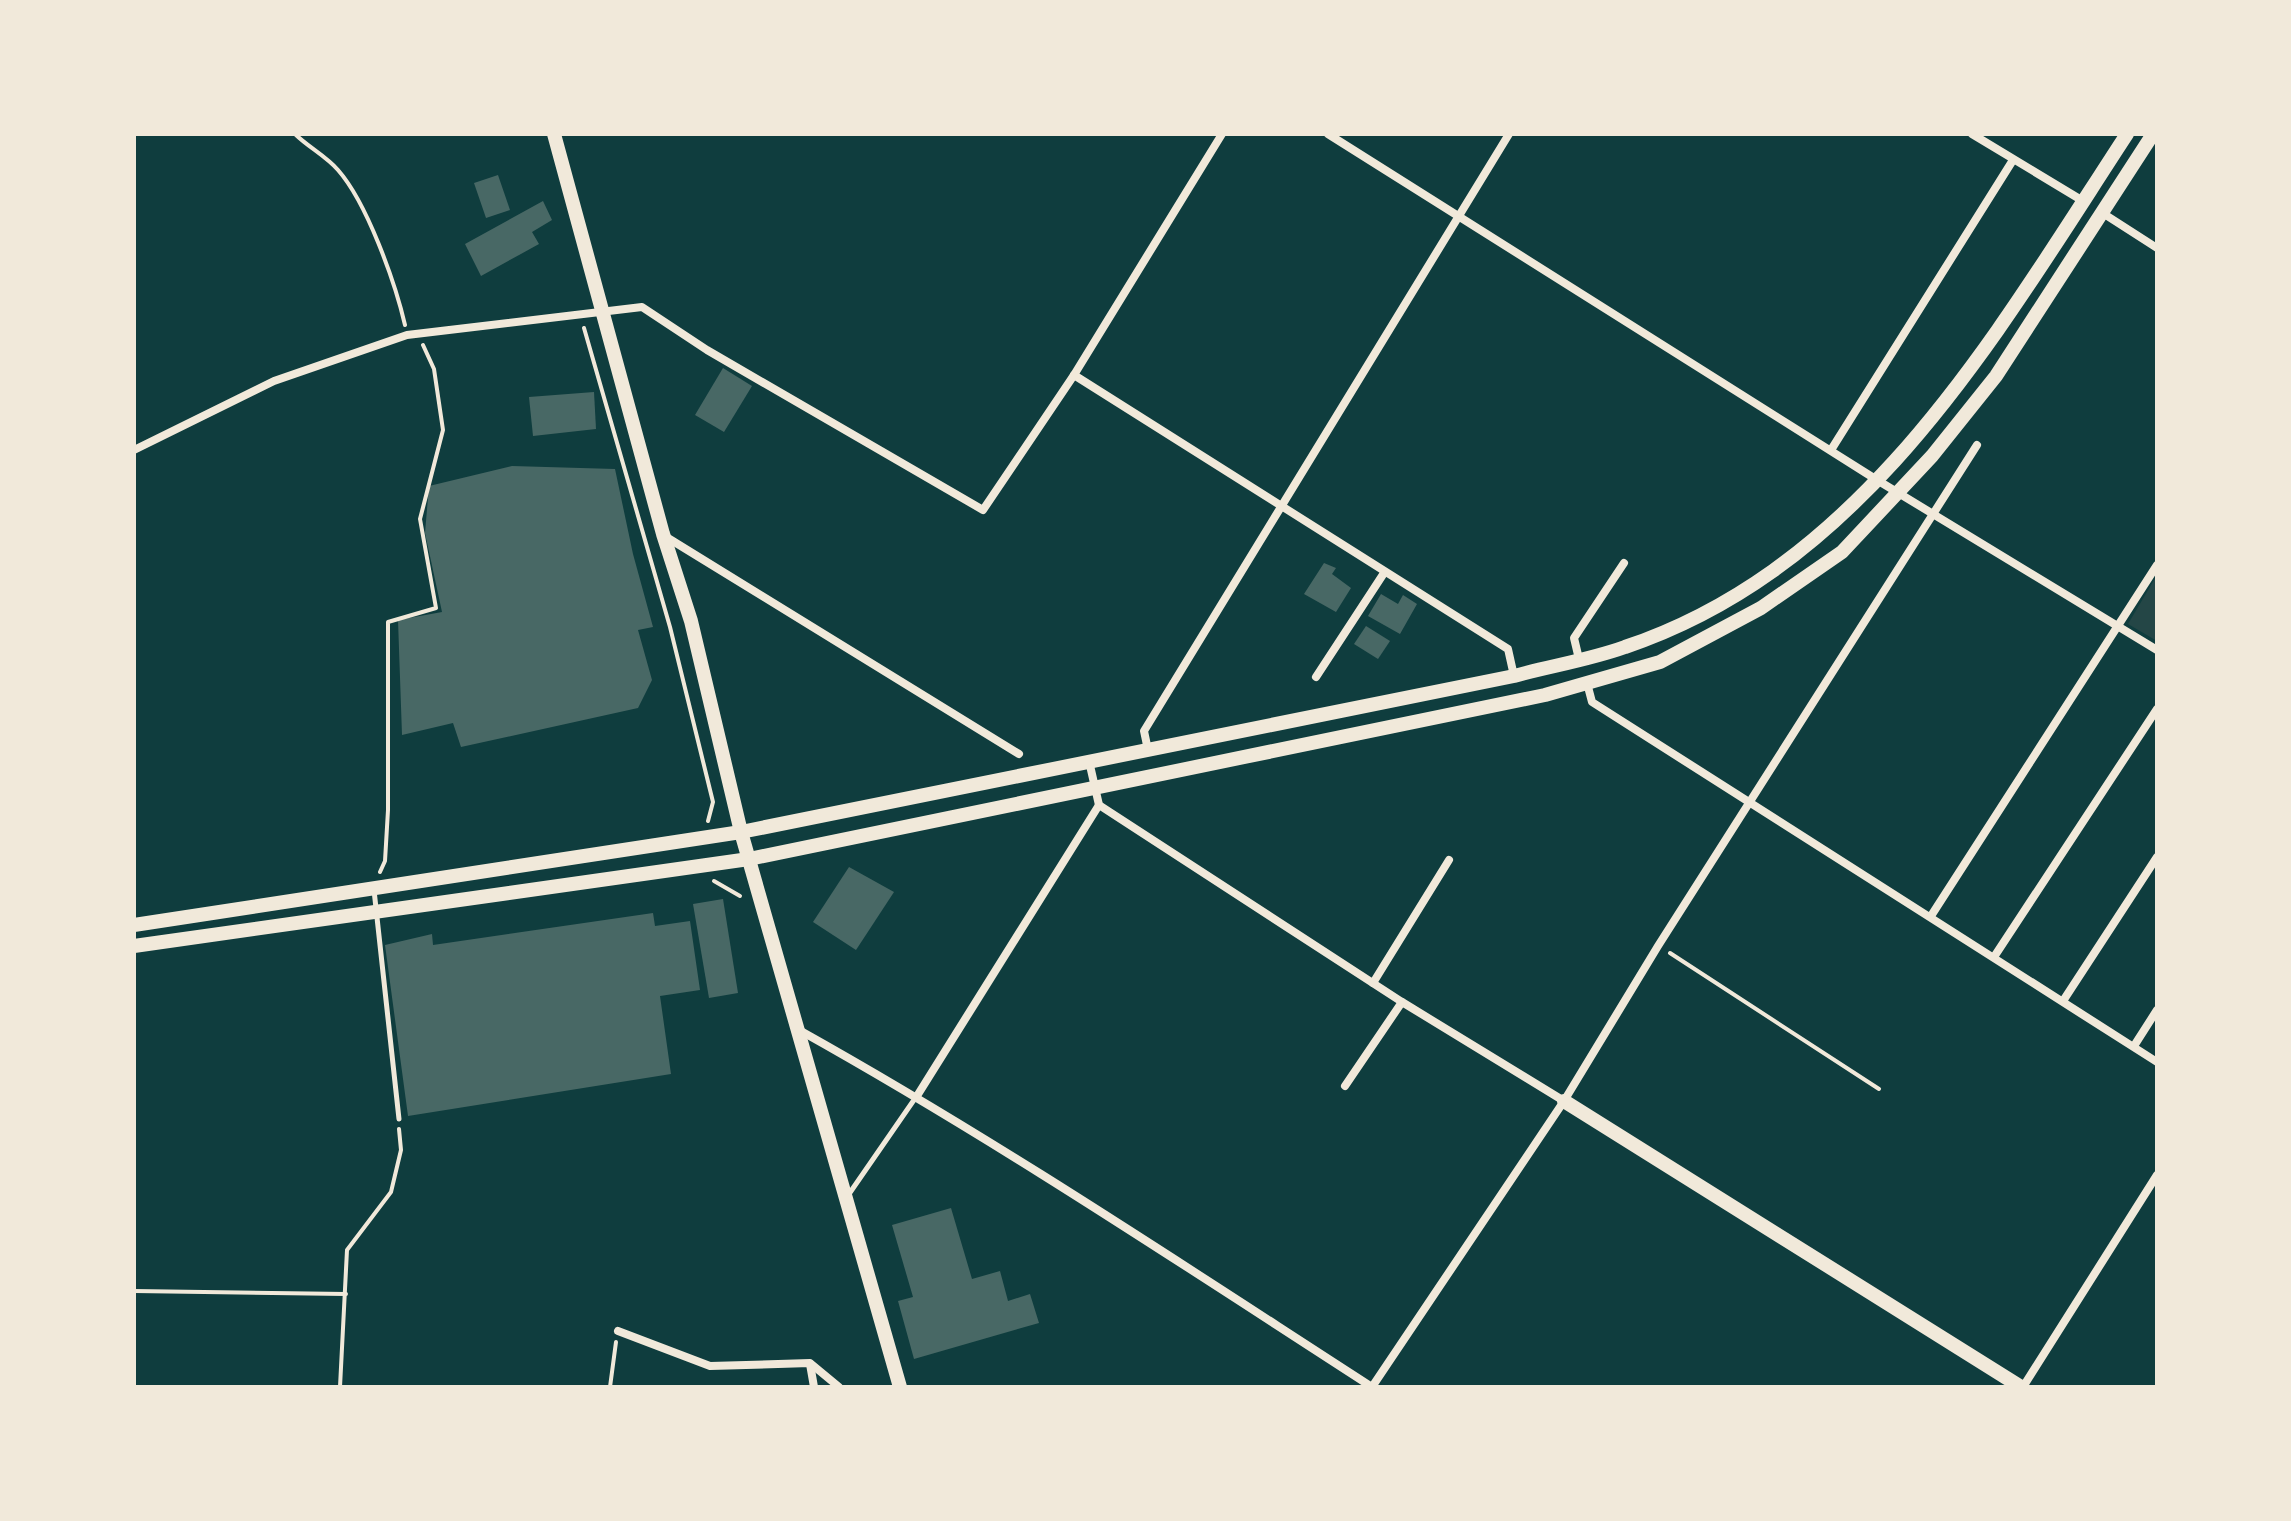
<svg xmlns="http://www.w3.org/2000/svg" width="2291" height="1521" font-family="'Roboto Serif',serif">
  <rect width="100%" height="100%" fill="#0f3d3e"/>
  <polygon fill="#244646" points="2157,575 2157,641 2128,624"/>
  <g fill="#486865">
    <polygon points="498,175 510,210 486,218 474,183"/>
    <polygon points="543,201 552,220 532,232 539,244 481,276 465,244"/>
    <polygon points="723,368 752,386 724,432 695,415"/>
    <polygon points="594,392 596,429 533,436 529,397"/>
    <polygon points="512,466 615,469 633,554 653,627 638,630 652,680 638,708 461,747 453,723 402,735 398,620 442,612 425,533 429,486"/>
    <polygon points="1324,563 1336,568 1332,574 1351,588 1336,612 1304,594"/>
    <polygon points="1381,594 1398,604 1403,595 1417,604 1400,634 1368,616"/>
    <polygon points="1366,626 1390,641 1378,659 1354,644"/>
    <polygon points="849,867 894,892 856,950 813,922"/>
    <polygon points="723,899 738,993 709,998 693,904"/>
    <polygon points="653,913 655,926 690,921 700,990 660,996 671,1074 408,1116 385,945 432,934 433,945"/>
    <polygon points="951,1208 972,1279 1000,1271 1008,1301 1030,1294 1039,1323 914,1359 898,1301 913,1297 892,1225"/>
  </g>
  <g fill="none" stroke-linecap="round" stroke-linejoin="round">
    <g stroke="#f1e9da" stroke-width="4">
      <path d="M 295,134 C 308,147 326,156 338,170 C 367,203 395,282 405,325"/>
      <polyline points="584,328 670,627 713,802 708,821"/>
      <polyline points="380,872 385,861 388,810 388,622 436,608 420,519 443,430 434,369 423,345"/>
      <polyline points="714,881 740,896"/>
      <polyline points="1670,953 1879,1089"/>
      <polyline points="134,1291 346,1294"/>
      <polyline points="340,1387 347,1250 391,1192 401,1150 399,1129"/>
      <polyline points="610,1387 616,1342"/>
    </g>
    <g stroke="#f1e9da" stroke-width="5">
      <polyline points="374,890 399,1119"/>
      <polyline points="849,1194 916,1097"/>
    </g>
    <g stroke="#f1e9da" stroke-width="8">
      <polyline points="1328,134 1877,480 2157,650"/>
      <polyline points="1972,134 2083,201"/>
      <polyline points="2101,212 2157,248"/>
      <polyline points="1074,375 1508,649 1514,676"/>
      <polyline points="134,450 274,381 407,335 642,307 707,350 983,510 1074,375 1222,134"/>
      <polyline points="1831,450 2013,160"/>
      <polyline points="663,535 1019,754"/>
      <polyline points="1579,659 1574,638 1624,563"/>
      <polyline points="1316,677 1384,573"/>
      <polyline points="1587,683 1592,702 2157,1062"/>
      <polyline points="1148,750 1144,731 1509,134"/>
      <polyline points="1089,761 1099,805 1402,1002 1564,1101"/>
      <polyline points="1931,916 2157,565"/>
      <polyline points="1994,957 2157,709"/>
      <polyline points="1373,983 1449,860"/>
      <polyline points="2063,1001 2157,857"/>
      <path d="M 799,1030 C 996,1140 1183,1265 1372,1387"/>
      <polyline points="2134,1046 2157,1010"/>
      <polyline points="1345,1086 1402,1002"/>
      <polyline points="917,1096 1099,805"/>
      <polyline points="618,1331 710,1366 810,1363 839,1387"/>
      <polyline points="810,1364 814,1387"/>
      <polyline points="1372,1387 1564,1101 1658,946 1977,445"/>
      <polyline points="2023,1387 2157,1175"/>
    </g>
    <g stroke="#f1e9da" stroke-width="14">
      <polyline points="554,134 663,534 691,621 741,832 900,1387"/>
      <path d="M 134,925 L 741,832 L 1514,676 C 1550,666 1589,660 1625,647 C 1866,566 1996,334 2127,134"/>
      <polyline points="134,946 749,859 1545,695 1660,662 1761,608 1842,552 1932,456 1996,376 2153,134"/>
      <polyline points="1564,1101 2021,1387"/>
    </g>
  </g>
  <rect width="2291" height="1521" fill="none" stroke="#f1e9da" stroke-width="272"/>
</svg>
